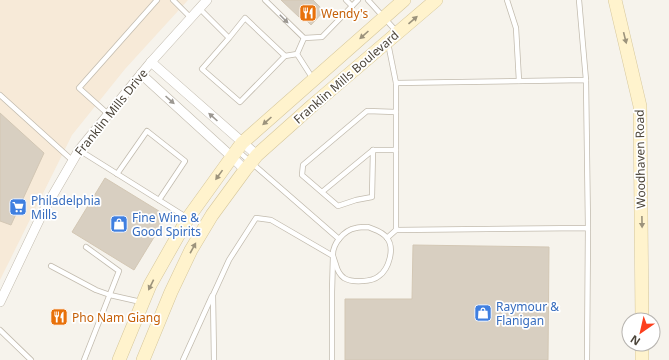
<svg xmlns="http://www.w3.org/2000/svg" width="669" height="360" font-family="'Noto Sans',sans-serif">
  <rect width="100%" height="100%" fill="#f6f3ec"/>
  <polygon fill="#f7ead8" points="0,0 188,0 125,69 72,135 0,280"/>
  <g fill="#d8cfc1" stroke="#d3c7b4">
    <polygon points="281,0 313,0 324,11 311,25 301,15 299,17"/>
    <polygon points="0,113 44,153 11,225 0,221"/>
    <polygon points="105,178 167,216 134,270 72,232"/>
    <polygon points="413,245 549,247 548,360 345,360 345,299 412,299"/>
  </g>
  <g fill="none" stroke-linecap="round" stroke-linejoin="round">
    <defs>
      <g id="lane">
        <polyline points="173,0 191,18"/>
        <polyline points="265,0 304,38 322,37 358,0"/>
        <polyline points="346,0 352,6"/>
        <polyline points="368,0 397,32"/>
        <polyline points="507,0 516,28 519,81"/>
        <polyline points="579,0 586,80"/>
        <polyline points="200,9 229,38 202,69 240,102 285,56 245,18 229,38"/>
        <polyline points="304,38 297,54 313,79"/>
        <polyline points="388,43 396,83"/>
        <polyline points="285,56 297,54"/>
        <polyline points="0,95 73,161"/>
        <polyline points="108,114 79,88 157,0"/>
        <polyline points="79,150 186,217"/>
        <polyline points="373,150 396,150"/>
        <polyline points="238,151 339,239"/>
        <polyline points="117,174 147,131 185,161 159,200"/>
        <polyline points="322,192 373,150 372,197 356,200 338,206 302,175 303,165 367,111 396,112"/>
        <path d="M 368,227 C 375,230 382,231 387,238 C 395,248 389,269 379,276 C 372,282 352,283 344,278 C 340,275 337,269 336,265 C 335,262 334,259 333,256 C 332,244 344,230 356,228 C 360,227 364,227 368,227 Z"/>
        <polyline points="387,238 396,230"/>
        <polyline points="51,266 96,290 110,295 141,302"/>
        <polyline points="0,330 31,360"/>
        <polyline points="84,360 119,271 86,247"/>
        <polyline points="183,360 212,296"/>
        <polyline points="214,360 213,295 229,260 256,218 271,220 333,256 332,292 332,360"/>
        <polyline points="587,360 588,228 586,80 396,83 396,230 588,228"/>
      </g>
      <g id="street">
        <polyline points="151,62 257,155"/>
        <polyline points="141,74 232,157 245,170"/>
        <polyline points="0,302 43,212 79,150 151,62 207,0"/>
      </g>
      <g id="secondary">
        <polyline points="615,0 640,106 642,320"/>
        <polyline points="119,360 150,285 188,218 242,143 404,0"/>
        <polyline points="143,360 171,292 191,250 212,215 245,170 257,155 313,105 436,0"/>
        <polyline points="642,360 642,344"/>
      </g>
    </defs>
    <use href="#lane" stroke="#c2bbae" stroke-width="6"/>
    <use href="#street" stroke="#c2bbae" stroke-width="10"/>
    <use href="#secondary" stroke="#d6c79b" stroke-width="14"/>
    <use href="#lane" stroke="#fff" stroke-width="4.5"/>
    <use href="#street" stroke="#fff" stroke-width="9"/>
    <use href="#secondary" stroke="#fff3cd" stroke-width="13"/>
  </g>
  <defs><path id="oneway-solid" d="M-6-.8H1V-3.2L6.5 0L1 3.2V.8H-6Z"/></defs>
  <g fill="#9c9892">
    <use href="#oneway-solid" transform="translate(284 19) rotate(45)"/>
    <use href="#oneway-solid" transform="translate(170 100) rotate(42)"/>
    <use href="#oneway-solid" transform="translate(213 117) rotate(-138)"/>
  </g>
  <g fill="#9c937c">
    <use href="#oneway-solid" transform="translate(413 20) rotate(-41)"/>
    <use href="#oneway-solid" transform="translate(364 35) rotate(138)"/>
    <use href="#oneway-solid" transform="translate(625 38) rotate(76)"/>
    <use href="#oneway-solid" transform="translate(267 121) rotate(138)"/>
    <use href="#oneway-solid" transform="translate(219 175) rotate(126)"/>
    <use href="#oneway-solid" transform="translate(642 222) rotate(89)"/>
    <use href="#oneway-solid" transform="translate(193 248) rotate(-61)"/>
    <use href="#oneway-solid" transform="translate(151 285) rotate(116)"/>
  </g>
  <defs>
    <symbol id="restaurant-square" viewBox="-11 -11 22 22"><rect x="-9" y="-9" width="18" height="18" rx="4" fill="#e8710a" stroke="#fff"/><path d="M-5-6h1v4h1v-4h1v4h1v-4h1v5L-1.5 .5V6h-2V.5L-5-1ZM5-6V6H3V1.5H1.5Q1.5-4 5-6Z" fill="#fff"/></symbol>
    <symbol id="supermarket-square" viewBox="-11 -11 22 22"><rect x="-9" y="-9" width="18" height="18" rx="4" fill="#3f7fe0" stroke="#fff"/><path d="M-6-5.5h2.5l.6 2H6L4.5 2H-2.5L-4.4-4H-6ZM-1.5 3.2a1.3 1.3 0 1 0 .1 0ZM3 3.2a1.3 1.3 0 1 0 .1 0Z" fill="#fff"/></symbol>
    <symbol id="shop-square" viewBox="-11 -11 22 22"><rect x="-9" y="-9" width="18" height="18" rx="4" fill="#3f7fe0" stroke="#fff"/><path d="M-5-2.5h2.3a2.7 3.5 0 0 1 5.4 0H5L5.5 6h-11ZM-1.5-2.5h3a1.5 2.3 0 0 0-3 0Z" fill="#fff"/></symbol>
  </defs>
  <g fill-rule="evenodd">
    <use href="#restaurant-square" x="298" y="3" width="20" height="20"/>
    <use href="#supermarket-square" x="8" y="197" width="20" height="20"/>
    <use href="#shop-square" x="109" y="214" width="20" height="20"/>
    <use href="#shop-square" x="473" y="303" width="20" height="20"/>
    <use href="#restaurant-square" x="49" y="307" width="20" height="20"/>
  </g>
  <g text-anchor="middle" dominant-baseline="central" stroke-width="3.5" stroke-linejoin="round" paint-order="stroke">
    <g font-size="12" fill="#c56008" stroke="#fff" text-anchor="start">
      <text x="321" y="13">Wendy's</text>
      <text x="72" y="317">Pho Nam Giang</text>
    </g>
    <g font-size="12" fill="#4b4439" stroke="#fff">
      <text transform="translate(346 77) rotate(-41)">Franklin Mills Boulevard</text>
      <text transform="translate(111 112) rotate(-51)">Franklin Mills Drive</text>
      <text transform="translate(640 159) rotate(-91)">Woodhaven Road</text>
    </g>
    <g font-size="12" fill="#366cbe" stroke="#fff" text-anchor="start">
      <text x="31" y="200">Philadelphia<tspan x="31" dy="14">Mills</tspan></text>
      <text x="132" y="217">Fine Wine &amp;<tspan x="132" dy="14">Good Spirits</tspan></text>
      <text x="496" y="306">Raymour &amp;<tspan x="496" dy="14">Flanigan</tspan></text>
    </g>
  </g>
  <g transform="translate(641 332) rotate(214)"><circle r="19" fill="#ffffff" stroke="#b7b4b0"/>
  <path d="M0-3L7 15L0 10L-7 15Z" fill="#fc3f1d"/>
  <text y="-6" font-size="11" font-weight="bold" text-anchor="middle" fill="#4b4439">N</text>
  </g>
</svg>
